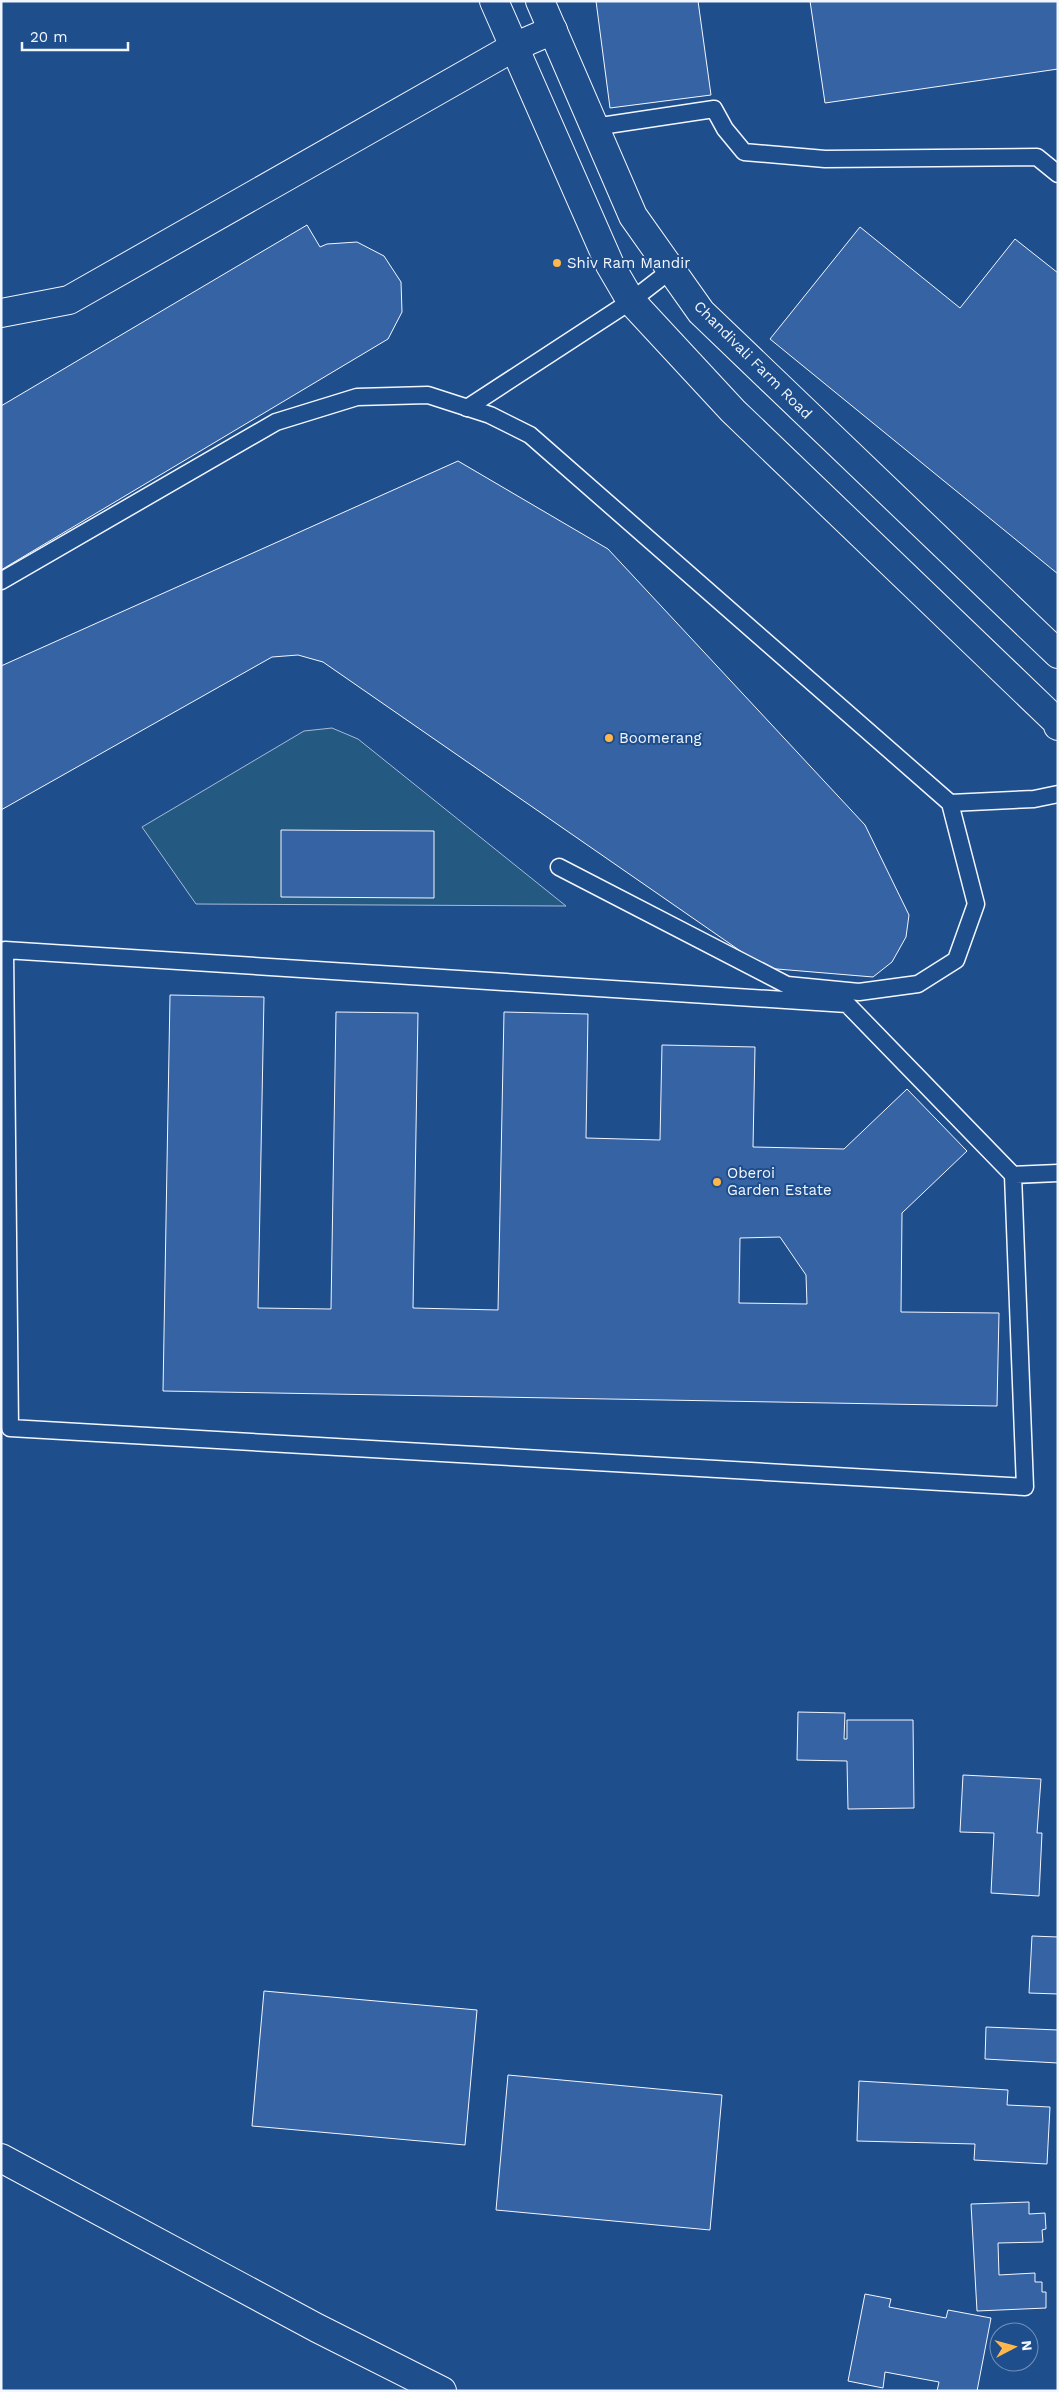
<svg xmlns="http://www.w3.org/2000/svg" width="1059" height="2392" font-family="'Work Sans',sans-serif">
  <rect width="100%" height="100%" fill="#1f4e8c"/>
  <polygon fill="#245a82" stroke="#a8bbd7" points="332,728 358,739 566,906 196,904 142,827 304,731"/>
  <g fill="#3563a3" stroke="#f2f6ff" fill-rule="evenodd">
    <polygon points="596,1 698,1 711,95 610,108"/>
    <polygon points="810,1 1058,1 1058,69 825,103"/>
    <polygon points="307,225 320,247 327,244 357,242 384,256 401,282 402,312 388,339 1,570 1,406"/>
    <polygon points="860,227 960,308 1015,239 1058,273 1058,574 770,339"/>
    <polygon points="458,461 608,549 865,825 909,915 906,937 892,962 873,977 765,968 323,662 298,655 272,657 1,810 1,666"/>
    <polygon points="281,830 434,831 434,898 281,897"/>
    <path d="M 170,995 L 264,997 L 258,1308 L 331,1309 L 336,1012 L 418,1013 L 413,1308 L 498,1310 L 504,1012 L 588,1014 L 586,1138 L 660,1140 L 662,1045 L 755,1047 L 753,1147 L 844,1149 L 907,1089 L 967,1151 L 902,1213 L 901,1312 L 999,1313 L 997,1406 L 163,1391 ZM 780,1237 L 806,1275 L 807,1304 L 739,1303 L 740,1238 Z"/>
    <polygon points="798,1712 845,1713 844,1739 847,1739 847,1720 913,1720 914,1808 848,1809 847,1761 797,1760"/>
    <polygon points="963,1775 1041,1779 1037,1833 1042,1833 1039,1896 991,1893 994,1833 960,1832"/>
    <polygon points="1032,1936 1058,1937 1058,1994 1029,1993"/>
    <polygon points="264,1991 477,2010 465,2145 252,2126"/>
    <polygon points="986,2027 1058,2030 1058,2063 985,2059"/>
    <polygon points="508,2075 722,2095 710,2230 496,2210"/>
    <polygon points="859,2081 1008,2090 1007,2105 1050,2107 1047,2164 974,2160 975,2144 857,2141"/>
    <polygon points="1029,2202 1029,2214 1045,2213 1046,2229 1042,2230 1043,2242 998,2243 999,2275 1035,2273 1035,2282 1042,2282 1042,2292 1046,2292 1046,2308 977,2311 971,2204"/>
    <polygon points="865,2294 891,2299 889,2307 946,2318 948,2310 991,2318 977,2391 937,2391 939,2382 885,2372 883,2388 848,2381"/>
  </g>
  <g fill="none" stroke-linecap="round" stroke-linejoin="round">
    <defs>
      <g id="lane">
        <polyline points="594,127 714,109 725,129 744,152 825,159 1037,157 1058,174"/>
        <polyline points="467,408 631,301 671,270"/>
        <polyline points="1,581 276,422 357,397 428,395 490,415 530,435 950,803 976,904 956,960 918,984 859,992 787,985 559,867"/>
        <polyline points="950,803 1034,799 1058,794"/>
        <polyline points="1013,1175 1025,1487 10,1428 5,950 847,1004 1013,1175 1058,1173"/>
      </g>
      <g id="street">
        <polyline points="1,313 69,300 514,47 553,30"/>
        <polyline points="1,2158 317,2328 442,2391"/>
      </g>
      <g id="secondary">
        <polyline points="494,1 610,265 631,301 733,411 1057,722 1058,726"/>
        <polyline points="540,1 633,216 701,312 1058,654"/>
      </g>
    </defs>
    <use href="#lane" stroke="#f2f6ff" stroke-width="19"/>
    <use href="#street" stroke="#f2f6ff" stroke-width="30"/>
    <use href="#secondary" stroke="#f2f6ff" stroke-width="30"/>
    <use href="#lane" stroke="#1f4e8c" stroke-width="16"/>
    <use href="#street" stroke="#1f4e8c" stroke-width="28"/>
    <use href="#secondary" stroke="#1f4e8c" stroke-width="28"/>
  </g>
  <g fill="#ffb74d" stroke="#1f4e8c" stroke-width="2">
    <circle cx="557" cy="263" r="5"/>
    <circle cx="609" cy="738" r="5"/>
    <circle cx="717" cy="1182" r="5"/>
  </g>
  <g text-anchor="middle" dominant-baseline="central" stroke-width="4" stroke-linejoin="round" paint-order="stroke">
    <g font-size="15" fill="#f2f6ff" stroke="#1f4e8c" text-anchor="start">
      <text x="567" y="263">Shiv Ram Mandir</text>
      <text x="619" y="738">Boomerang</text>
      <text x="727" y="1173">Oberoi<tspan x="727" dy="17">Garden Estate</tspan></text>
    </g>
    <g font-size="15" fill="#f2f6ff" stroke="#1f4e8c">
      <text transform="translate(753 360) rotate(45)">Chandivali Farm Road</text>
    </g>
  </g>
  <rect width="1059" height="2392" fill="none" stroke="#f2f6ff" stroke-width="5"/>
  <g transform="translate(1014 2347) rotate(84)"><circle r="24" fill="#1f4e8c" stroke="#7391ba"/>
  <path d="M0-4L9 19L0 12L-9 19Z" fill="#ffb74d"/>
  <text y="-8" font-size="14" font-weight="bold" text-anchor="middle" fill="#f2f6ff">N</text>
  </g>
  <path d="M22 42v8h106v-8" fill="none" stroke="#f2f6ff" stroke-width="2.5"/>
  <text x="30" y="42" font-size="15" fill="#f2f6ff" stroke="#1f4e8c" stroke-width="4" paint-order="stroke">20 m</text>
</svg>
